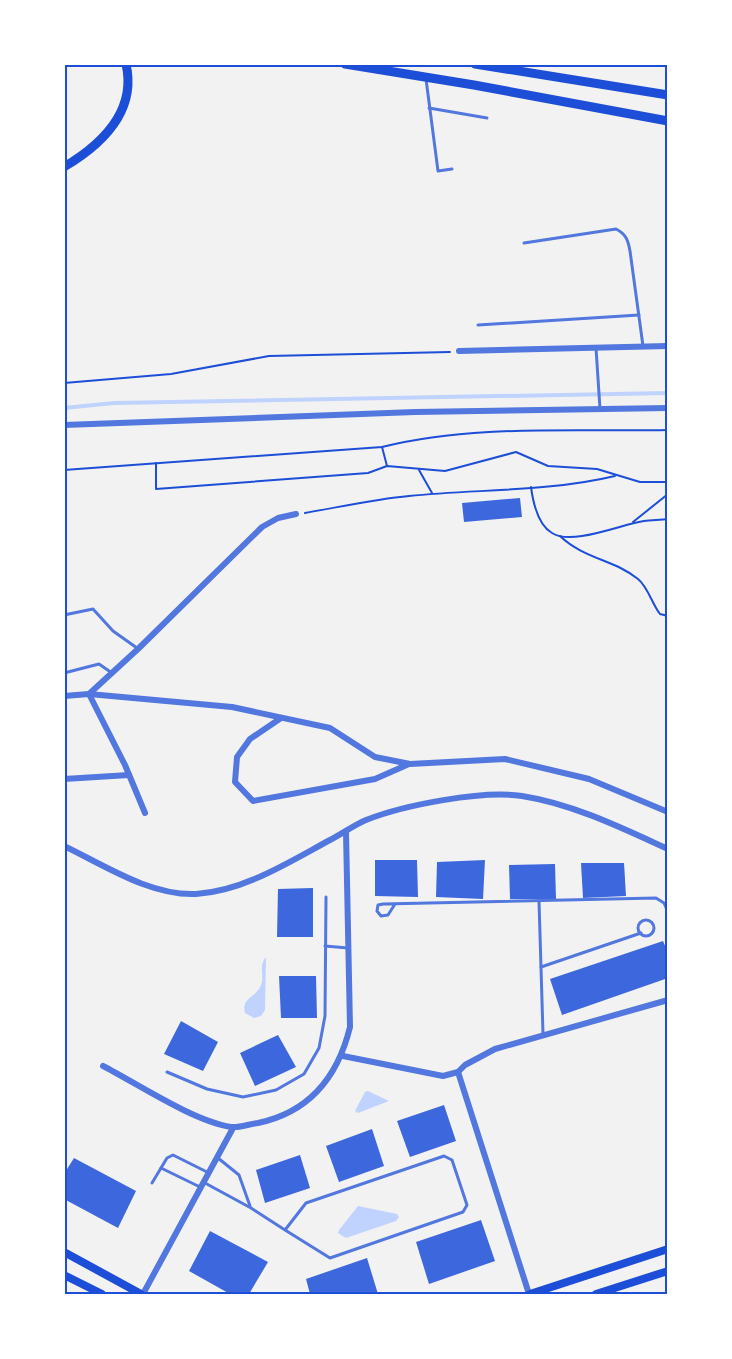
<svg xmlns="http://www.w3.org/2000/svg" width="732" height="1359" font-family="'IBM Plex Sans',sans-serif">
  <rect width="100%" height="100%" fill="#f2f2f2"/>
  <g fill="#bfd3fe">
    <path d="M 266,957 L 265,1010 L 261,1016 L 254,1018 L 245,1013 C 241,997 256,998 261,985 C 265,975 258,966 266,957 Z"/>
    <polygon points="368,1091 389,1101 358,1113 355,1111 365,1092"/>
    <polygon points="358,1206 397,1214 399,1217 396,1221 346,1238 338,1233 339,1230"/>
  </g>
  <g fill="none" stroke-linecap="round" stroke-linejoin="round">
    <polyline stroke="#bfd3fe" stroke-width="4" points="64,408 114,403 668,393"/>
  </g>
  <g fill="#3d67dc">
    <polygon points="520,498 522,517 464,522 462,503"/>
    <polygon points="375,860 417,860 418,897 375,896"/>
    <polygon points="485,860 483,899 436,897 437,862"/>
    <polygon points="581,863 624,863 626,896 583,898"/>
    <polygon points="555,864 556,899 510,899 509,865"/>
    <polygon points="313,888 313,937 277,937 278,889"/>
    <polygon points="663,941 668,953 668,978 562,1015 550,979"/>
    <polygon points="279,976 316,976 317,1018 281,1018"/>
    <polygon points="181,1021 218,1042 203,1071 164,1054"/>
    <polygon points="278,1035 296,1067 255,1086 240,1053"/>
    <polygon points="444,1105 456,1141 410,1157 397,1121"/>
    <polygon points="372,1129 384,1166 339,1182 326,1146"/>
    <polygon points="300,1155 310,1188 265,1203 256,1170"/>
    <polygon points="74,1158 136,1191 118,1228 64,1199 64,1174"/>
    <polygon points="481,1220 495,1261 429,1284 416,1242"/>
    <polygon points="210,1231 268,1262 249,1294 230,1294 189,1271"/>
    <polygon points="367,1258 378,1294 310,1294 306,1279"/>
  </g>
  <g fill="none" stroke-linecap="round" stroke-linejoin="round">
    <g stroke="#1d4ed8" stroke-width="2">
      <polyline points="64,383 171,374 269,356 450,352"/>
      <polyline points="382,447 387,466"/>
      <polyline points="156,463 156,489 368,473 387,466 445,471 516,452 548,466 597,469 640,482 668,482"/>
      <path d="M 64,470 L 382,447 C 474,424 573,432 668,430"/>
      <polyline points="419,470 432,493"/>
      <path d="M 531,487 C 533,502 538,525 552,533 C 572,546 622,524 644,521 C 652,520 660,520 668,519"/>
      <path d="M 305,513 C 340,507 375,499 409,496 C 477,489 548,492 615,476"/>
      <polyline points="633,522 668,494"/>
      <path d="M 560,536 C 584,559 615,560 638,579 C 648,587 652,604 660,614 L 668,616"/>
    </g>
    <g stroke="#5277de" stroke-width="3">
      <polyline points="426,79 438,171 452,169"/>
      <polyline points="429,108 487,118"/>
      <path d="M 524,243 L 616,229 C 626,234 628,240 630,251 L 643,346"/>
      <polyline points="478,325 639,315"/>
      <polyline points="596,348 600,409"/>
      <polyline points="64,615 93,609 113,631 137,648"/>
      <polyline points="64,673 99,664 112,673"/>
      <polyline points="539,901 543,1034"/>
      <polyline points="395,904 388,915 381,916 377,911 378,905 383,904 656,898 664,903 668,912"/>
      <circle cx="646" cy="928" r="8"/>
      <polyline points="325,946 348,948"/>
      <polyline points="541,967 641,933"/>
      <polyline points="167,1072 207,1089 243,1097 276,1090 304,1074 319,1048 325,1016 326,897"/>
      <polyline points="218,1158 239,1175 250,1206"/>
      <polyline points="161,1168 200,1187"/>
      <polyline points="152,1183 167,1158 173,1155 209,1173"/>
      <polyline points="205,1183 251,1208 285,1230 306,1203 444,1156 452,1160 467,1205 463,1212 330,1258 285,1230"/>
    </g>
    <g stroke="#5277de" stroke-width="6">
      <polyline points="459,351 668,346"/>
      <polyline points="64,425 415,412 668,408"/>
      <polyline points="64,696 89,694 232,707 330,728 375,757 410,764 505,759 589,779 668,812"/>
      <polyline points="281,718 250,739 237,757 235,782 253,801 375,779 409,764"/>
      <polyline points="64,779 129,775"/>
      <polyline points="145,813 125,765 89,694 138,649 262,527 278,518 296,514"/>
      <path d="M 64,846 C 104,865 150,896 196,894 C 244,891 289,862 330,840 C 342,834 354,825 366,820 C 404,805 482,790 522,796 C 573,804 622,828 668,849"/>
      <polyline points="343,1056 443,1076 458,1072 465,1065 495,1049 668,1000"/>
      <path d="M 103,1066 C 138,1084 193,1121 231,1127 C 239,1128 249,1124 258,1123 C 310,1112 338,1076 350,1027 L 346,832"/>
      <polyline points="458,1072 529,1294"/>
      <polyline points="143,1294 233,1128"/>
    </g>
    <g stroke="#1d4ed8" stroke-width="8">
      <polyline points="64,1252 141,1294"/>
      <polyline points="64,1275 102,1294"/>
      <polyline points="530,1294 668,1249"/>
      <polyline points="596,1294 668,1271"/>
    </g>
    <g stroke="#1d4ed8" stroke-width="9">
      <polyline points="345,64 474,85 668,121"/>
      <polyline points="475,64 668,95"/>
    </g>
    <path stroke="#1d4ed8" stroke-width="9" d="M 64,167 C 101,145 137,112 126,64"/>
  </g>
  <rect width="732" height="1359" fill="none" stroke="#ffffff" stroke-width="132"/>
  <rect x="66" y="66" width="600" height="1227" fill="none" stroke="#1d4ed8" stroke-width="2"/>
</svg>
